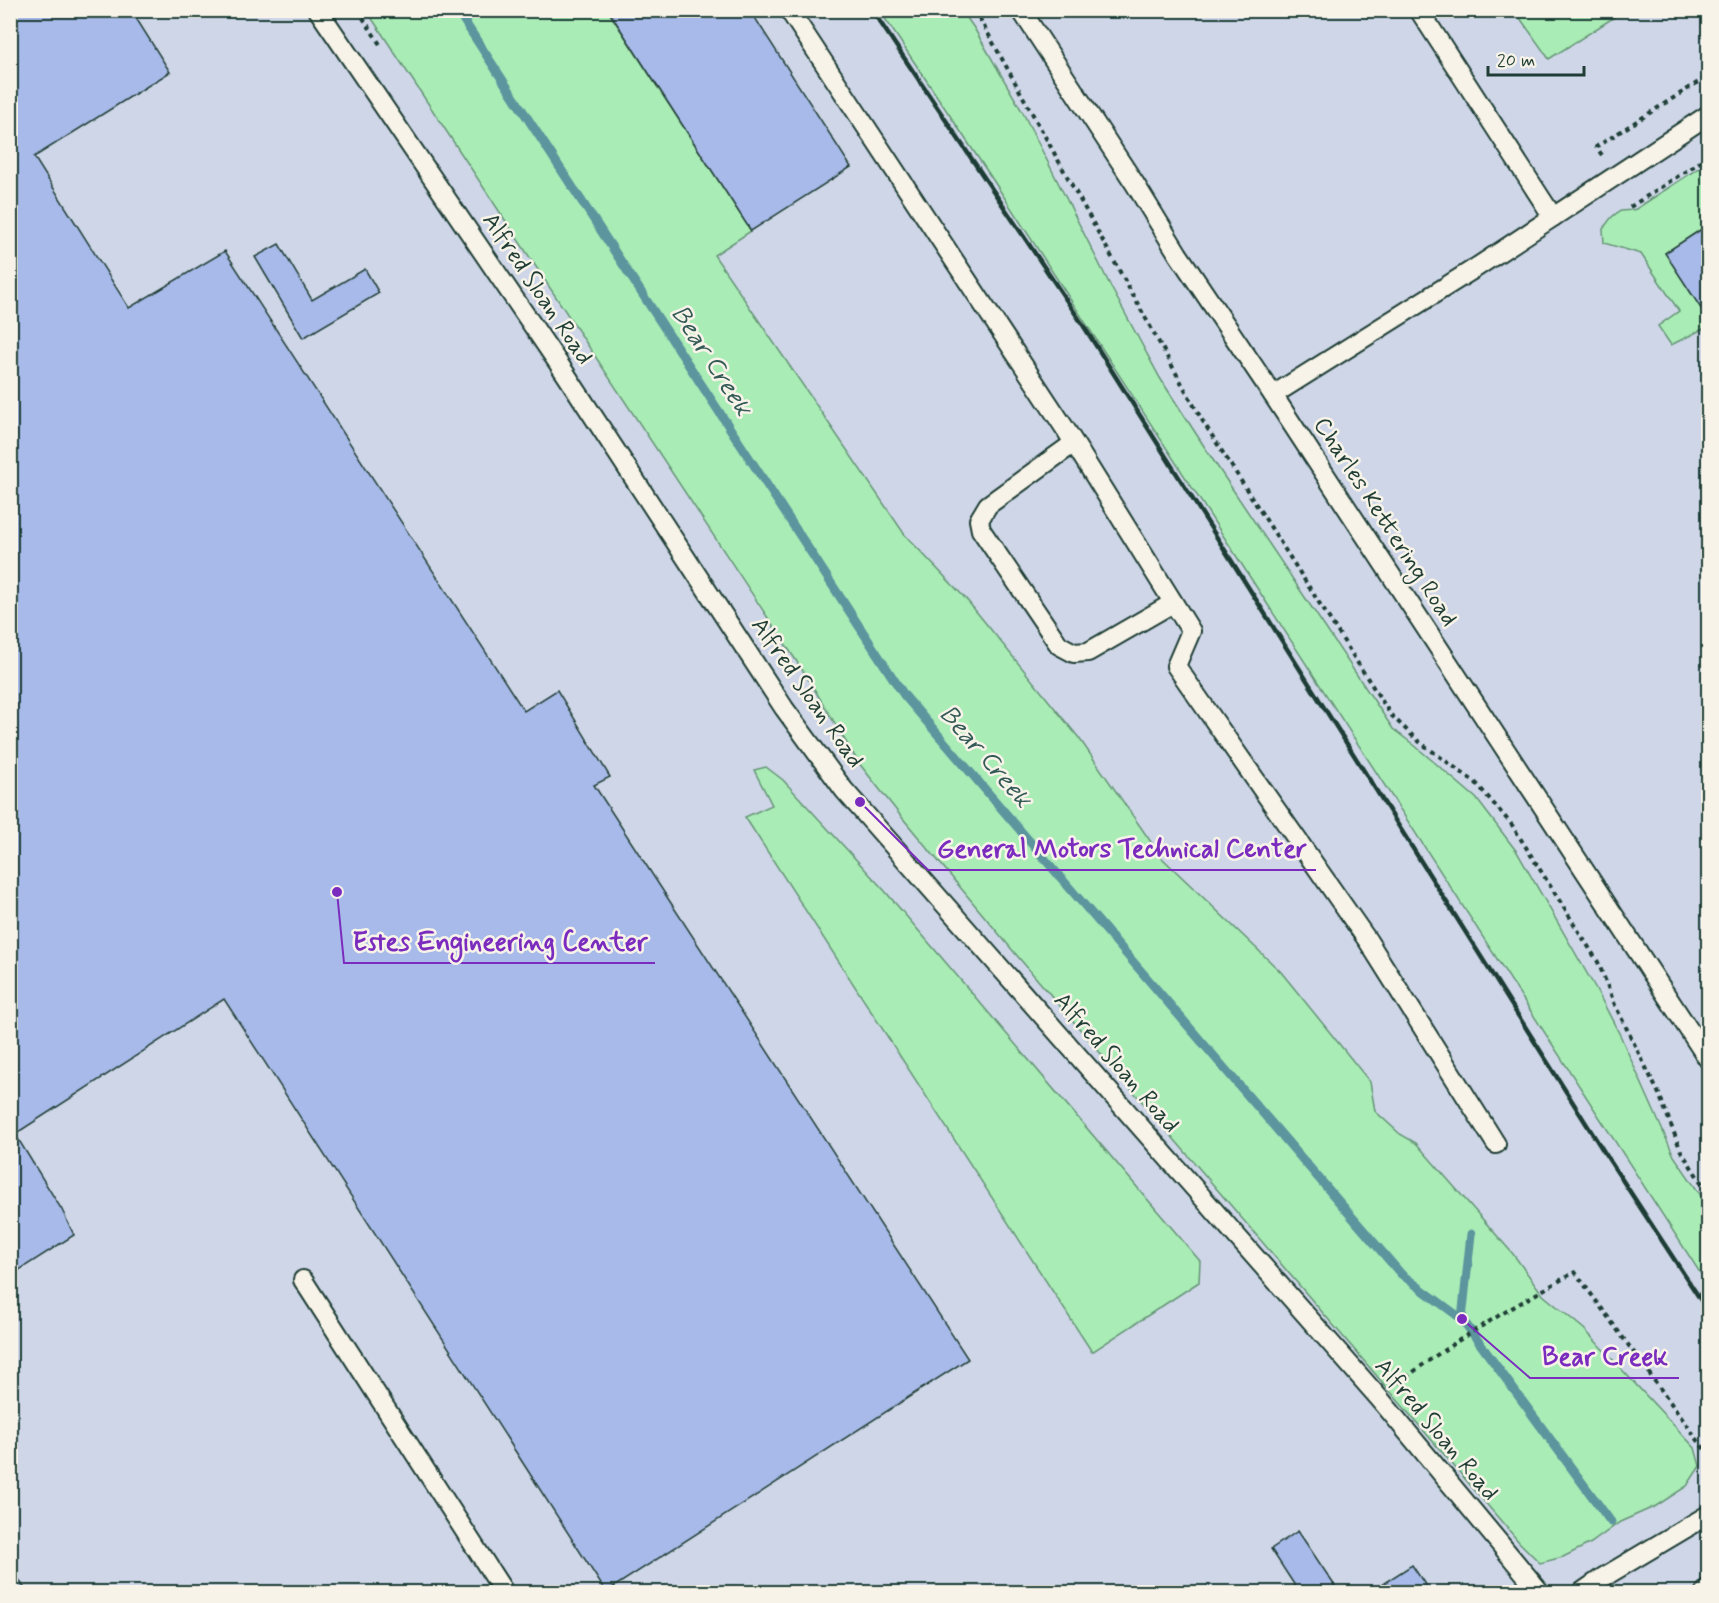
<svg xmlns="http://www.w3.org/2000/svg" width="1719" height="1603" font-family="Mynerve,sans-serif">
  <rect width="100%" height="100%" fill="#dfe2e8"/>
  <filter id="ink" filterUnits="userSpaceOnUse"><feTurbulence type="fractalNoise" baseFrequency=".0167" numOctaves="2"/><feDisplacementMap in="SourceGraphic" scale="12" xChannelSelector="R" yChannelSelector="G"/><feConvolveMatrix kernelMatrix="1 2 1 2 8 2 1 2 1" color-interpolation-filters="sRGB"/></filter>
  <g filter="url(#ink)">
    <rect fill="#ced6e8" x="11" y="11" width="1697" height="1581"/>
    <g fill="#aaecb6" stroke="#649475" stroke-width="1.5">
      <polygon points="367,11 608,11 751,231 714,255 905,535 966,599 1079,738 1162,858 1281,972 1370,1082 1375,1111 1400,1134 1416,1143 1513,1254 1543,1295 1584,1329 1695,1448 1700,1466 1687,1486 1656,1506 1620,1522 1591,1543 1563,1557 1540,1563 1519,1542 1019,958 900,815 858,762 807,677"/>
      <polygon points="880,11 962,11 974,28 1022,111 1112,289 1160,378 1213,460 1393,729 1414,745 1476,798 1517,852 1596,989 1620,1035 1674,1156 1708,1206 1708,1285 993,180"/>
      <polygon points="1515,11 1624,11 1549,59"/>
      <path d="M 1708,162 L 1708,225 L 1665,253 L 1706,316 L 1705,328 L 1671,345 L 1658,326 L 1679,311 L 1641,254 L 1604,243 L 1603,229 C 1608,222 1613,213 1621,211 C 1627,210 1630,211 1636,209 Z"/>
      <polygon points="766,767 783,780 884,890 1200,1261 1199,1282 1092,1352 745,817 772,805 754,770"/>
    </g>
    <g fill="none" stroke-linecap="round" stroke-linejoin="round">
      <g stroke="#5b959d" stroke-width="9">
        <polyline points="457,10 904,695 1401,1274 1462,1319 1611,1522"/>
        <polyline points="1462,1319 1471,1234"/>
      </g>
    </g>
    <g fill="#a8bae9" stroke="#1f3d34" stroke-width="1.5">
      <polygon points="20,10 131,10 170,72 34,157 129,308 225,251 524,711 557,690 610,777 594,785 968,1359 606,1592 224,999 15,1134 62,1210 74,1235 10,1276 10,16"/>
      <polygon points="608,10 750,10 851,167 751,231"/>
      <polygon points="1708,225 1708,314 1706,316 1665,253"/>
      <polygon points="279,244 312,300 365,269 379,293 303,338 255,257"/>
      <polygon points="1298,1531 1339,1592 1299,1592 1271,1549"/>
      <polygon points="1412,1565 1430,1592 1370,1592"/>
      <polygon points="10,1566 27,1592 10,1592"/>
    </g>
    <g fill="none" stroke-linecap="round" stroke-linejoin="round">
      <defs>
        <g id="service">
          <polyline points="318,10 565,373 784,708 844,790 1379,1398 1540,1592"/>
          <polyline points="789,10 1066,430 1191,631 1176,666 1368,941 1496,1144"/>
          <polyline points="1021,10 1135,184 1178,254 1273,395 1708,1059"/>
          <polyline points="1419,10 1553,217"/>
          <polyline points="1273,395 1477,267 1708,115"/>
          <polyline points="1074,443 988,505 979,520 981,530 1059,645 1074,653 1088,652 1173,603"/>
          <polyline points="303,1280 504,1592"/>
          <polyline points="1582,1592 1602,1578 1708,1515"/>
          <polyline points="1705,1592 1708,1589"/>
        </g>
      </defs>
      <use href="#service" stroke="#1f3d34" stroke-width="22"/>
      <g stroke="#1f3d34" stroke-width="4" stroke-dasharray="4.5 4.5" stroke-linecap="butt">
        <polyline points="358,10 381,46"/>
        <polyline points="975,10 1202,420 1391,715 1417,740 1476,783 1512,825 1598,962 1615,1005 1659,1094 1681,1151 1708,1193"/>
        <polyline points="1602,155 1596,147 1708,76"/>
        <polyline points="1630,207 1708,157"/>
        <path d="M 1399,1383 C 1453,1340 1515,1306 1575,1272 L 1708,1454"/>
      </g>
      <use href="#service" stroke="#f7f3e8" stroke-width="18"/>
      <polyline stroke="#1f3d34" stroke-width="4.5" points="872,10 1083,325 1606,1155 1708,1311"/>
    </g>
  </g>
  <g text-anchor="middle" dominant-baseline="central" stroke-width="5" stroke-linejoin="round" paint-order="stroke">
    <g font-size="24" fill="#1f3d34" stroke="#f7f3e8">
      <text transform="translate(537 289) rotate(56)">Alfred Sloan Road</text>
      <text transform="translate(1385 522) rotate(57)">Charles Kettering Road</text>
      <text transform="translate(807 693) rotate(55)">Alfred Sloan Road</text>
      <text transform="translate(1116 1063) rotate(49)">Alfred Sloan Road</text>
      <text transform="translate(1436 1430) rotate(50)">Alfred Sloan Road</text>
    </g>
    <g font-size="26" font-style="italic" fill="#335a57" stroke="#f7f3e8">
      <text transform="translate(711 361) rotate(57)">Bear Creek</text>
      <text transform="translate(985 757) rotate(49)">Bear Creek</text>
    </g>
  </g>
  <path fill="none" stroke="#7b2cbf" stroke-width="2" d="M860 802L928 870H1316M337 892L344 963H655M1462 1319L1530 1378H1679"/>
  <g fill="#7b2cbf" stroke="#f7f3e8" stroke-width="2">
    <circle cx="860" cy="802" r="6"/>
    <circle cx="337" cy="892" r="6"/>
    <circle cx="1462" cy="1319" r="6"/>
  </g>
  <g font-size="26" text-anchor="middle" font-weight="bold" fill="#7b2cbf" stroke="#f7f3e8" stroke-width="5" stroke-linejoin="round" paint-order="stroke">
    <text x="1122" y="857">General Motors Technical Center</text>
    <text x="500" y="950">Estes Engineering Center</text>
    <text x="1605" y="1365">Bear Creek</text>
  </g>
  <rect width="1719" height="1603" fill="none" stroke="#f7f3e8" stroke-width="36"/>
  <rect x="18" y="18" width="1683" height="1567" fill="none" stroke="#1f3d34" stroke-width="2" filter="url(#ink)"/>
  <path d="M1488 66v9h96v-9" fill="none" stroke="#1f3d34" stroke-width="3"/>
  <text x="1497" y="66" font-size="18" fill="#1f3d34" stroke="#f7f3e8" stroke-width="4.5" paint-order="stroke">20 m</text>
</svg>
